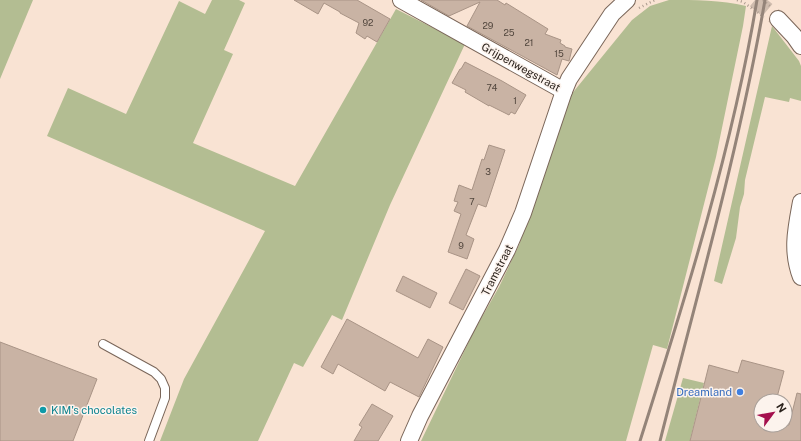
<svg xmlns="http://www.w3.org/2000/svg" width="801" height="441" font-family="'Public Sans',sans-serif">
  <rect width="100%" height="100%" fill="#f9e3d3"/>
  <g fill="#b3bd92">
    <polygon points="0,0 33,0 0,79"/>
    <polygon points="212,0 239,0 245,3 224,50 233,54 193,143 295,186 396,9 465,44 390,205 342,320 332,315 303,367 294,363 258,441 160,441 184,379 265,231 47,136 68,88 126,114 179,1 205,14"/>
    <path d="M 669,0 C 695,0 721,0 746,6 L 743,26 L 716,157 L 667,349 L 653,345 L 626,441 L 421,441 L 474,331 L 499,287 L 519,245 L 570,96 L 632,20 L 650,6 Z"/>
    <polygon points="772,26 799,61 801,66 801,101 790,98 789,102 765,97 745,180 744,194 740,207 736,238 722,284 714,281"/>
    <polygon points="683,378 704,383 690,440 693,441 665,441"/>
  </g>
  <g fill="#c9b3a4" stroke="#a99486">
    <polygon points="294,0 357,0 390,19 377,42 367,36 365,39 356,33 359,23 340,13 340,12 324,3 318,14"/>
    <polygon points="421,0 497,0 505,5 506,3 548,29 545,34 561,40 560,43 565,46 565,47 572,49 569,61 562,59 557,75 467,26 480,2 449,16"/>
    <polygon points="465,62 502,81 526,95 515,114 511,112 509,115 489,105 489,106 465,92 466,90 452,83 460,69 461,69"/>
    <polygon points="489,145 505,150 486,207 478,204 466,235 474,239 467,259 448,252 461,214 454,211 458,202 454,201 459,185 472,190 482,159 484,160"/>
    <polygon points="466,269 480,276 463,310 449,303"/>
    <polygon points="403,276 437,293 430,308 396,291"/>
    <polygon points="347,319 418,358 428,339 443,347 419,397 390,382 385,391 338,364 333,374 321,367"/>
    <polygon points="0,342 97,379 73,441 0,441"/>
    <polygon points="742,360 784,371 776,401 761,401 761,425 769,425 769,427 772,425 789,425 797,393 801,394 801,441 690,441 709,365 738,373"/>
    <polygon points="372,404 393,416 378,441 354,441 362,427 359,425"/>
  </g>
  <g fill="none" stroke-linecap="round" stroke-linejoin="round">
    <polyline stroke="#cfbcae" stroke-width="16" stroke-dasharray="16 8" stroke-linecap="butt" points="755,0 778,19"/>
    <defs>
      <polyline id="lane" points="103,344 154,372 161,379 165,388 165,398 149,441"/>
      <g id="street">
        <polyline points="401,0 564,91"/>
        <polyline points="778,19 794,36 801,46"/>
        <path d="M 801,202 C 796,229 791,251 801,277"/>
        <polyline points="409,441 420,416 507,250 523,213 564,91 569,79 612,14 627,0"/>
      </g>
    </defs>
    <use href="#lane" stroke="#7a6659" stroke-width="10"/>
    <use href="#street" stroke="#7a6659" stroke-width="18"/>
    <g stroke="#ab9a8e" stroke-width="2.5" stroke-dasharray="1 3" stroke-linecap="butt">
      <polyline points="737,0 743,2 764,17"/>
      <polyline points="763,0 771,7"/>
      <polyline points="639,8 655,0"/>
    </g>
    <use href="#lane" stroke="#fff" stroke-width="8"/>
    <use href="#street" stroke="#fff" stroke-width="16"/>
    <g stroke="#948479" stroke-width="3">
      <path d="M 640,441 C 686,296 732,150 757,0"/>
      <path d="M 660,441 C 697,295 739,149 765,0"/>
    </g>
  </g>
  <circle fill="#3f7fe0" stroke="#fcf3ed" stroke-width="1.5" cx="740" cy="392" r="4"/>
  <circle fill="#0f9aa8" stroke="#fcf3ed" stroke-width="1.5" cx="43" cy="410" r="4"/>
  <g text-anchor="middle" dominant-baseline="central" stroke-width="3" stroke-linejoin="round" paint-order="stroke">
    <g font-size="9" fill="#51463d">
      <text x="368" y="22">92</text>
      <text x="488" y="25">29</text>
      <text x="509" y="32">25</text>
      <text x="529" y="42">21</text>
      <text x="559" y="53">15</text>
      <text x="492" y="87">74</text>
      <text x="515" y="100">1</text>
      <text x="488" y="171">3</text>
      <text x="472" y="201">7</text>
      <text x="461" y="245">9</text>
    </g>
    <g font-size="11" fill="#29211b" stroke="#fcf3ed">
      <text transform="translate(521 67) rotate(29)">Grijpenwegstraat</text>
      <text transform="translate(497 270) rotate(-63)">Tramstraat</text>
    </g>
    <g font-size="11" fill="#366cbe" stroke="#fcf3ed" text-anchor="end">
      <text x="732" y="392">Dreamland</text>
    </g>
    <g font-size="11" fill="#0d838f" stroke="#fcf3ed" text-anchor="start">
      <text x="51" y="410">KIM's chocolates</text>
    </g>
  </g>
  <g transform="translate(773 413) rotate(58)"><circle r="19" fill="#fcf3ed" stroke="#a89f99"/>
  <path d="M0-3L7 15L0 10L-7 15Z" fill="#a40f4d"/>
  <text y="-6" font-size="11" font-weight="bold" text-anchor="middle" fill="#29211b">N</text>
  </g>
</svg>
